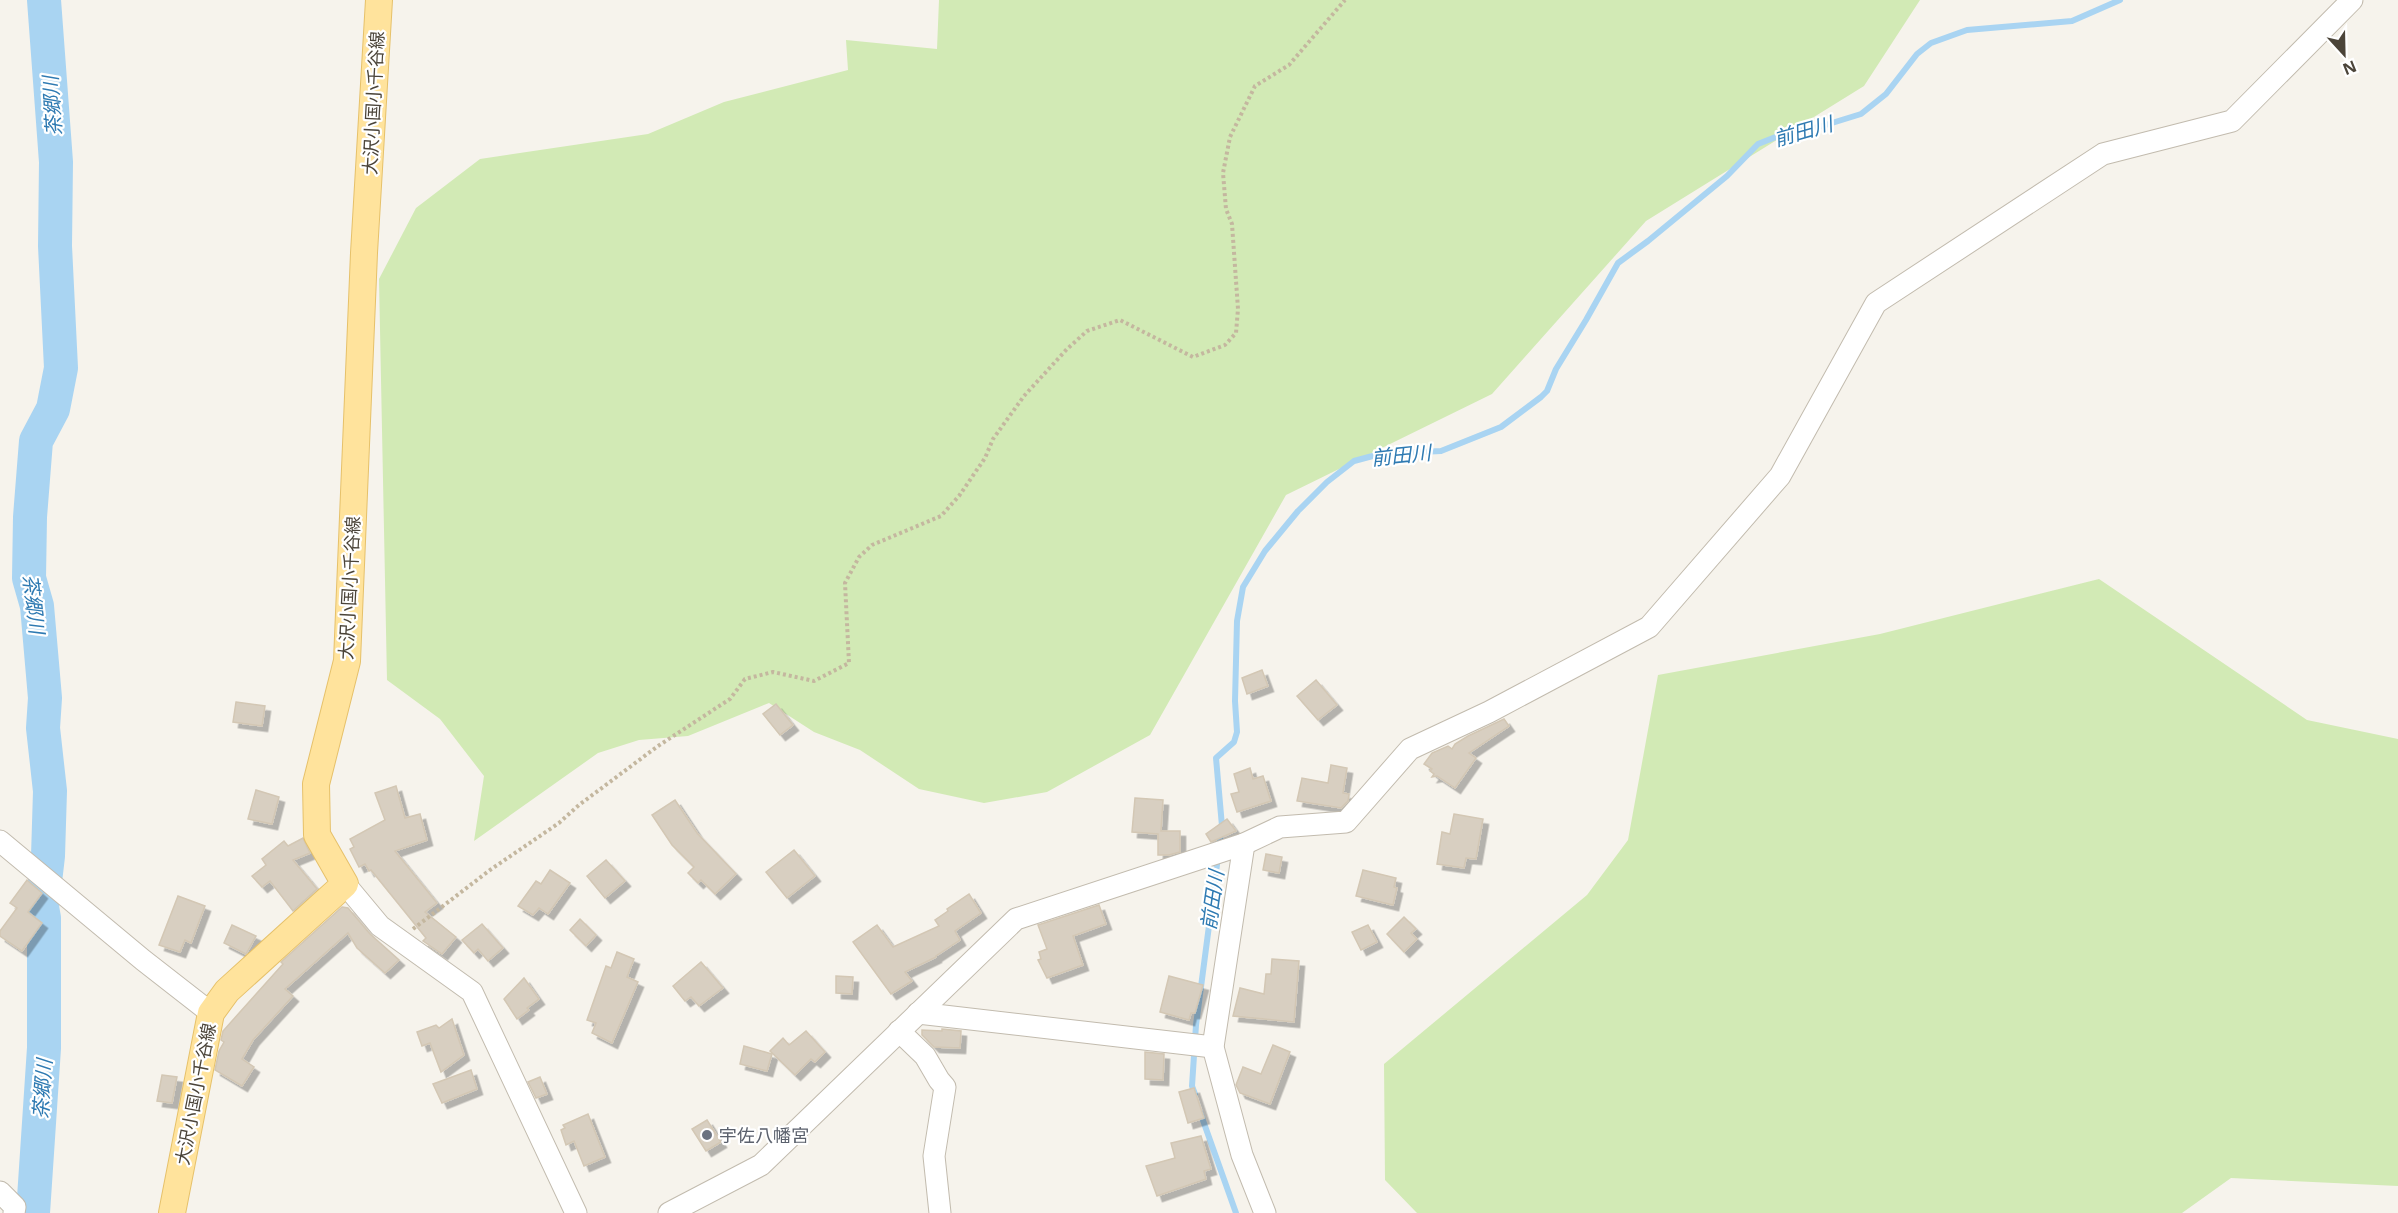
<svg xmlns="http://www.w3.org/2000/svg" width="2398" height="1213" font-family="'Open Sans','Noto Sans JP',sans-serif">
  <defs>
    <filter id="shadow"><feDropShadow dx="5.5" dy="5.5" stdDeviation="0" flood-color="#0004"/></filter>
  </defs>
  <rect width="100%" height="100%" fill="#f6f3ec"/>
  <g fill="#d2eab5">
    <polygon points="939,0 1920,0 1864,86 1646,221 1492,394 1286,495 1150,735 1047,792 984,803 919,789 860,750 814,732 769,703 688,736 639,740 598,753 474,841 484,776 440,719 387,680 379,279 416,208 480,159 648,134 724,102 848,70 846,40 937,49"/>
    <polygon points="2099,579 2307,720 2398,739 2398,1186 2231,1178 2182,1213 1417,1213 1385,1180 1384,1064 1587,895 1628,840 1658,675 1880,634"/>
  </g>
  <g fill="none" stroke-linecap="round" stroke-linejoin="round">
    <g stroke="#a9d4f2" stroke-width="6">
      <polyline points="1219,847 1222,826 1216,758 1234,742 1237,732 1235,701 1237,621 1243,587 1265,551 1298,511 1327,482 1354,461 1380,454 1441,451 1501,427 1541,397 1547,391 1556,369 1586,320 1618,263 1648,241 1727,176 1758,144 1783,134 1819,127 1861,114 1886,94 1917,54 1931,43 1967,30 2072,21 2120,0"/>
      <polyline points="1195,1094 1192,1086 1196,1025 1218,857"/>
      <polyline points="1200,1112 1236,1213"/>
    </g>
    <polyline stroke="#a9d4f2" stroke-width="34" points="33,1213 44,1048 44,918 42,907 48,856 50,791 43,728 45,698 37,606 29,578 30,517 36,441 53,409 61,368 55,246 56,162 44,0"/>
  </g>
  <g fill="#d8cfc1" stroke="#d3c7b4" stroke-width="1.5" filter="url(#shadow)">
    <polygon points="1262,670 1268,686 1247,694 1242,678"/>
    <polygon points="1316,680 1337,705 1318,720 1297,696"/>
    <polygon points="236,702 265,706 262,726 233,722"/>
    <polygon points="776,704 793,725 780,735 763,714"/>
    <polygon points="1504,719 1509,726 1469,753 1476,758 1455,788 1437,776 1432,777 1434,774 1430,771 1432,769 1424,764 1432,753 1448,746 1452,749 1455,744 1468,736"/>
    <polygon points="1331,765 1347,768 1343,793 1349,794 1348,801 1341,808 1297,801 1302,778 1328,783"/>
    <polygon points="1250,768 1253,779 1263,776 1271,801 1237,812 1231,794 1239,792 1234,774"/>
    <polygon points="396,786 405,818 420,814 427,840 395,851 437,903 425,912 456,937 442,954 423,941 426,938 371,870 369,871 365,864 359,867 350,849 354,847 350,839 385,820 375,793"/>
    <polygon points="256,790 279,797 272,824 248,819"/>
    <polygon points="1135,798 1163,800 1161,831 1180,831 1180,852 1169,855 1158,855 1158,834 1132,832"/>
    <polygon points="675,800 697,833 736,874 715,894 701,880 698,883 688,873 694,867 672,845 652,815"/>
    <polygon points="1454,814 1483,819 1476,859 1466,858 1464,868 1437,864 1442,832 1450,834"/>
    <polygon points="1227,819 1236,831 1211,842 1206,834"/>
    <polygon points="303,838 310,853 293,860 317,889 293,911 270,881 262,887 252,876 266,865 262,859 284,841 288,846"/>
    <polygon points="794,850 815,876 787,898 766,872"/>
    <polygon points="1266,854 1282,857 1279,873 1263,870"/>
    <polygon points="606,860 625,881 605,898 587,876"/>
    <polygon points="550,870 570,883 548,914 539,908 533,915 518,906 536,881 541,884"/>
    <polygon points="1363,870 1396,878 1394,887 1397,888 1393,905 1356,896"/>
    <polygon points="27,880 42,893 28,912 42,923 22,951 0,936 0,931 17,908 10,903"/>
    <polygon points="969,894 981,913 955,931 960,940 936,956 936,957 905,972 912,981 891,994 853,942 877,925 893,947 939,926 935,920 948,911 947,909"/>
    <polygon points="178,896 205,906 191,943 185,940 180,952 159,945"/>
    <polygon points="1099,905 1106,924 1073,936 1083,965 1047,978 1038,960 1041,959 1039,952 1047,949 1038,925"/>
    <polygon points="342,907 348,908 370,934 399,960 385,973 357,948 348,933 285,989 293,996 253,1040 242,1059 254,1067 242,1086 215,1070 219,1051 224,1042 221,1040 223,1031 283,964 281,962"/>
    <polygon points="1404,917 1416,929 1411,933 1417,939 1404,952 1387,934"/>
    <polygon points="580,919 596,935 586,946 570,930"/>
    <polygon points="482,924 503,948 488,961 478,949 474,953 462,940"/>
    <polygon points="232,925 256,936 246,954 224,943"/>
    <polygon points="1368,925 1377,942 1361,950 1352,932"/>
    <polygon points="617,952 634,959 627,977 638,982 612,1043 592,1033 596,1023 587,1020 606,966 611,968"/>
    <polygon points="1272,959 1299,961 1294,1022 1233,1016 1240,988 1264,994 1266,974 1271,974"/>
    <polygon points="701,962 723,988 699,1006 691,997 685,1001 673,986"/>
    <polygon points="836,976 853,977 852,994 836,993"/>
    <polygon points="1169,976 1203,985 1195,1013 1191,1013 1189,1020 1160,1012"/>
    <polygon points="524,978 539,999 527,1008 529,1010 517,1019 504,999"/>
    <polygon points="452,1019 464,1055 441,1072 430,1043 422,1046 417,1032 436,1025 439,1028"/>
    <polygon points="942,1029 961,1031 960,1048 934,1047 922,1035 922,1030 942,1031"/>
    <polygon points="806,1031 825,1052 815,1062 811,1059 795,1075 770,1051 783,1038 789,1045"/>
    <polygon points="1273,1045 1290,1052 1270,1104 1240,1093 1236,1085 1243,1067 1261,1074"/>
    <polygon points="744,1046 772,1054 767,1071 740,1064"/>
    <polygon points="1145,1052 1164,1054 1163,1080 1145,1079"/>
    <polygon points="471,1070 477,1089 442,1103 433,1084"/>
    <polygon points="162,1075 177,1077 172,1103 157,1101"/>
    <polygon points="540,1077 547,1094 536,1098 528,1082"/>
    <polygon points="1194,1088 1204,1118 1188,1123 1179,1092"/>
    <polygon points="588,1114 605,1157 584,1166 574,1141 566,1145 561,1130 565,1128 563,1125"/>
    <polygon points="707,1120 721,1142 706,1151 692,1129"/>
    <polygon points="1201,1136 1211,1169 1204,1171 1206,1179 1157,1196 1146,1166 1175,1158 1171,1143"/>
  </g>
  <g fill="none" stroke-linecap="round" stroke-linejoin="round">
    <defs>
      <g id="minor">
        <polyline points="0,841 143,960 211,1013"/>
        <polyline points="1244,844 1213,1047 1242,1155 1265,1213"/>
        <polyline points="345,884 380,926 472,992 576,1213"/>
        <polyline points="918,1013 1213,1047"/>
        <polyline points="899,1031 925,1056 939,1080 945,1087 934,1156 940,1213"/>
        <polyline points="0,1192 15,1207 14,1213"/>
        <polyline points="669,1213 761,1165 1016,919 1244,844 1280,827 1346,822 1410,749 1489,712 1649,627 1780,476 1876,303 2103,154 2232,121 2352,0"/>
      </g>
      <polyline id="major" points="172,1213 211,1013 227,991 345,884 317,835 316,784 347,661 364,253 379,0"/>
    </defs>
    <use href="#minor" stroke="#c2bbae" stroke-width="23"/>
    <use href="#major" stroke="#e6c16a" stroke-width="28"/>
    <polyline stroke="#c4b79f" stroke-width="4" stroke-dasharray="3 3" stroke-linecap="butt" points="413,929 490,870 559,823 579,805 658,746 730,699 745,679 773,672 814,681 849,663 845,583 859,557 872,545 941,516 959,496 985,458 993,439 1024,396 1067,349 1087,331 1120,320 1193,357 1225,345 1236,333 1238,309 1232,224 1226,209 1223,173 1230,137 1255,86 1289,65 1345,0"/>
    <use href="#minor" stroke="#fff" stroke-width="21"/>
    <use href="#major" stroke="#ffe39c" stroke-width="26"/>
  </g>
  <circle fill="#6b7280" stroke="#fff" stroke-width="2" cx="707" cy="1135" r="6"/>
  <g text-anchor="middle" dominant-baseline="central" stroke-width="4.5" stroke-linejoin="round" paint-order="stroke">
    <g font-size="18" fill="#4b4439" stroke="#fff">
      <text transform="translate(373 103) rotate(-87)">大沢小国小千谷線</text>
      <text transform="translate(349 588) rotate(-87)">大沢小国小千谷線</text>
      <text transform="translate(195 1094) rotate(-79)">大沢小国小千谷線</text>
    </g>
    <g font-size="18" fill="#5b616d" stroke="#fff" text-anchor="start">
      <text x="719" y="1135">宇佐八幡宮</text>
    </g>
    <g font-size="20" font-style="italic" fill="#2e7ab2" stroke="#fff">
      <text transform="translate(52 106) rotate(-94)">茶郷川</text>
      <text transform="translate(1803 131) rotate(-16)">前田川</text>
      <text transform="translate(1401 455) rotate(-6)">前田川</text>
      <text transform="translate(34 604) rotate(83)">茶郷川</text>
      <text transform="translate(1212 900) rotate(-82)">前田川</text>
      <text transform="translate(42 1089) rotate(-86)">茶郷川</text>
    </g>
  </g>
  <g transform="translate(2344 54) rotate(158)" stroke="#ffffff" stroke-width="4.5" paint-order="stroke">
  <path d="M0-4.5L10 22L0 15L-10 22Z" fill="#4b4439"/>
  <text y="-9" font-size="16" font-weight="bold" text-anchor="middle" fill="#4b4439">N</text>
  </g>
</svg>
